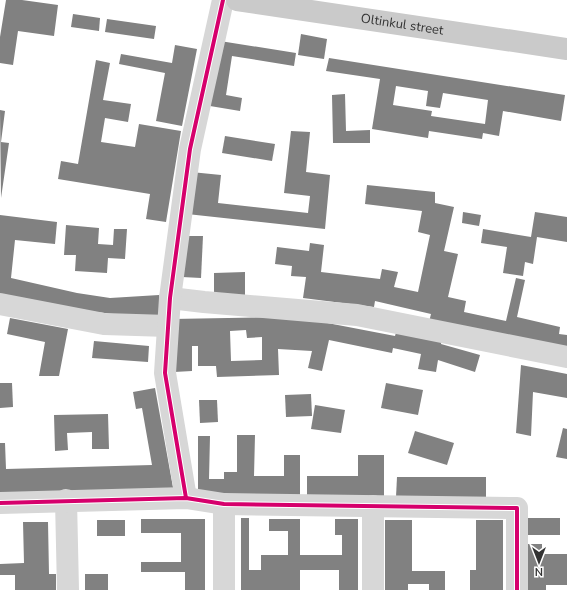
<svg xmlns="http://www.w3.org/2000/svg" width="567" height="590" font-family="'Nunito Sans',sans-serif">
  <rect width="100%" height="100%" fill="#fff"/>
  <g fill="#818181" fill-rule="evenodd">
    <polygon points="6,0 22,0 58,5 54,36 18,31 13,65 0,63 0,37"/>
    <polygon points="73,14 100,18 99,31 71,27"/>
    <polygon points="107,19 156,26 154,39 105,32"/>
    <polygon points="301,34 327,39 324,59 298,55"/>
    <polygon points="220,41 296,53 294,66 232,56 226,95 242,98 240,111 210,106"/>
    <polygon points="175,45 197,49 182,126 156,121 165,73 119,64 121,54 172,63"/>
    <path d="M 329,58 L 565,95 L 561,121 L 503,111 L 499,136 L 483,133 L 482,139 L 429,131 L 428,138 L 372,129 L 380,79 L 326,71 ZM 396,86 L 428,91 L 426,106 L 440,108 L 443,93 L 488,100 L 485,124 L 431,116 L 432,111 L 393,105 Z"/>
    <polygon points="96,60 110,63 103,100 131,104 128,122 105,118 101,142 135,147 139,124 181,131 166,222 146,219 150,194 58,179 61,161 78,164"/>
    <polygon points="345,94 346,131 370,130 370,143 333,143 332,95"/>
    <polygon points="0,110 5,111 1,142 9,143 1,198"/>
    <polygon points="291,131 310,132 306,172 330,175 325,229 187,214 191,172 221,175 218,203 308,213 310,196 284,193"/>
    <polygon points="225,136 275,144 272,161 222,153"/>
    <polygon points="367,185 435,192 435,203 454,207 444,251 458,254 448,297 466,301 464,312 506,321 516,278 525,280 517,317 560,327 559,334 567,335 567,352 429,322 431,314 375,301 374,307 303,298 306,277 291,276 292,266 275,264 277,247 309,251 310,243 324,245 321,272 380,279 382,269 398,272 394,287 418,292 430,235 418,232 422,211 365,204"/>
    <polygon points="463,212 481,215 479,226 462,223"/>
    <polygon points="535,212 567,217 567,242 537,237 533,264 525,262 523,276 503,273 507,247 481,243 483,229 531,237"/>
    <polygon points="0,215 57,222 55,244 15,240 11,278 77,293 110,298 159,295 161,320 0,300"/>
    <polygon points="66,225 99,228 98,244 113,245 114,229 127,229 125,259 108,258 107,273 75,271 76,255 64,255"/>
    <polygon points="184,236 203,236 201,278 182,277"/>
    <polygon points="245,272 245,295 214,296 214,273"/>
    <path d="M 277,317 L 317,321 L 395,336 L 397,329 L 442,338 L 441,344 L 480,355 L 475,372 L 438,360 L 436,372 L 418,369 L 421,354 L 393,348 L 392,353 L 329,340 L 322,371 L 308,368 L 312,351 L 278,349 L 279,375 L 217,377 L 216,366 L 198,366 L 198,346 L 192,346 L 192,371 L 174,372 L 172,319 ZM 246,330 L 247,338 L 262,337 L 262,360 L 231,361 L 230,331 Z"/>
    <polygon points="10,318 68,329 59,376 39,376 45,342 7,334"/>
    <polygon points="94,341 149,346 148,362 92,358"/>
    <polygon points="521,365 567,374 567,398 533,392 531,436 516,433"/>
    <polygon points="0,383 12,383 13,407 0,408"/>
    <polygon points="386,383 423,390 418,415 381,408"/>
    <polygon points="155,388 174,493 0,498 0,443 5,443 6,469 152,465 142,408 136,409 133,392"/>
    <polygon points="311,394 312,416 286,417 285,395"/>
    <polygon points="199,400 217,400 218,422 200,423"/>
    <polygon points="315,405 345,410 341,433 311,429"/>
    <polygon points="108,414 109,449 92,449 92,432 67,433 68,450 55,451 54,415"/>
    <polygon points="563,428 567,429 567,459 556,457"/>
    <polygon points="415,431 454,443 447,465 408,453"/>
    <polygon points="237,435 255,435 254,476 284,476 284,455 300,455 300,496 198,495 198,436 210,436 209,479 224,479 224,472 237,472"/>
    <polygon points="358,455 384,455 384,497 307,496 307,476 358,476"/>
    <polygon points="397,477 486,477 486,497 396,497"/>
    <polygon points="241,518 249,518 249,570 261,570 261,555 288,555 288,531 269,531 269,519 300,519 300,555 342,555 342,535 335,535 335,519 358,519 358,590 339,590 339,570 300,570 300,590 241,590"/>
    <rect x="526" y="518" width="34" height="17"/>
    <polygon points="141,519 205,519 205,590 185,590 185,572 141,572 141,562 181,562 181,533 141,533"/>
    <rect x="97" y="520" width="28" height="16"/>
    <polygon points="385,520 412,520 412,571 445,571 445,590 429,590 429,584 408,584 408,590 385,590"/>
    <polygon points="476,520 503,520 503,590 470,590 470,570 476,570"/>
    <polygon points="23,522 48,522 49,574 56,574 56,590 15,590 15,575 0,575 0,564 24,563"/>
    <polygon points="526,544 542,544 542,554 567,554 567,585 546,585 546,590 526,590"/>
    <rect x="85" y="574" width="23" height="16"/>
  </g>
  <g fill="none" stroke-linecap="round" stroke-linejoin="round">
    <g stroke="#d7d7d7" stroke-width="22">
      <polyline points="170,298 204,302 357,315 567,357"/>
      <polyline points="0,304 104,324 168,326"/>
      <polyline points="186,498 165,373 170,298 190,149 223,0"/>
      <polyline points="66,500 68,590"/>
      <polyline points="0,503 186,498 224,504 517,508 517,590"/>
      <polyline points="224,590 224,504"/>
      <polyline points="373,590 373,506"/>
    </g>
    <path stroke="#cacaca" stroke-width="22" id="s1" d="M 237,0 L 567,49"/>
    <defs>
      <g id="cycleway">
        <polyline points="186,498 165,373 170,298 190,149 223,0"/>
        <polyline points="0,503 186,498 224,504 517,508 517,590"/>
      </g>
    </defs>
    <use href="#cycleway" stroke="#fff" stroke-width="6"/>
    <use href="#cycleway" stroke="#d6006c" stroke-width="4"/>
  </g>
  <g text-anchor="middle" dominant-baseline="central" stroke-width="4" stroke-linejoin="round" paint-order="stroke">
    <g font-size="13" fill="#333" stroke="#fff">
      <text stroke="none"><textPath href="#s1" startOffset="167">Oltinkul street</textPath></text>
    </g>
  </g>
  <g transform="translate(539 562) rotate(180)" stroke="#ffffff" stroke-width="3" paint-order="stroke">
  <path d="M0-3L7 15L0 10L-7 15Z" fill="#333333"/>
  <text y="-6" font-size="11" font-weight="bold" text-anchor="middle" fill="#333333">N</text>
  </g>
</svg>
